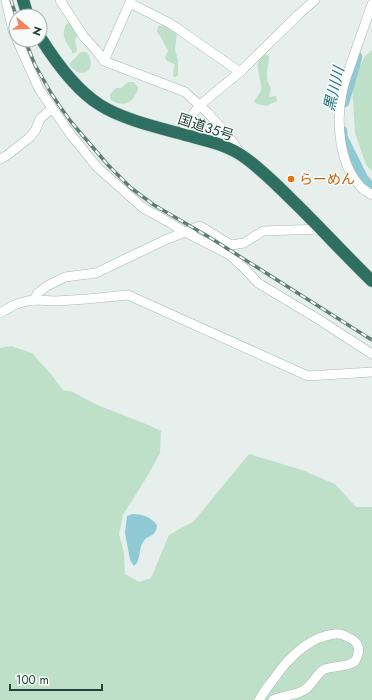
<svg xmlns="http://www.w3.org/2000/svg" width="372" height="700" font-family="Jost,'Noto Sans JP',sans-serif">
  <rect width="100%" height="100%" fill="#e6efeb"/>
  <g fill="#bfe0c8">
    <path d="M 69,23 L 74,26 L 78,34 L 75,40 L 77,50 L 75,53 L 72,53 L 72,51 C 65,40 61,37 66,24 Z"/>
    <polygon points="164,25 172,29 177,33 175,50 178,60 178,76 174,77 173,71 175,65 172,63 166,60 165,57 168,51 160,36 157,32 158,26"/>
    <polygon points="372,50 372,171 366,165 355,133 352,84 365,56"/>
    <path d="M 81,52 L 87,52 C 99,70 80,82 69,64 Z"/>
    <path d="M 265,54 L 269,56 C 269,70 263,75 271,88 L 269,97 L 276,96 L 277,101 L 266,106 L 257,104 L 254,101 C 256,98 260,94 261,90 C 263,77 250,64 265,54 Z"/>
    <path d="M 128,82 L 134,82 C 134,83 138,87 138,88 C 138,90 137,92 136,94 C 130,105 120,107 110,99 L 110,94 L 116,88 L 121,88 Z"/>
    <polygon points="11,346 32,353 50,373 63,390 73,392 95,404 146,424 161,431 160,453 148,475 123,515 119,534 124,553 125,574 139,582 151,578 169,535 194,521 249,454 302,470 335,484 356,507 372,507 372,700 0,700 0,348"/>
  </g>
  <path fill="#8ec9d4" d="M 132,514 C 142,514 151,517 157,525 C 156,538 148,534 143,542 C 138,550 141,561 134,566 L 130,560 L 125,533 L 127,516 Z"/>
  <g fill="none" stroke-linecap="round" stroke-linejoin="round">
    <g stroke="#8ec9d4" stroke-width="11">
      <polyline points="344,102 357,57"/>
      <polyline points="342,131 342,137 363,179 372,189"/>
    </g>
    <defs>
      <g id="minor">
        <polyline points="6,0 13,31 16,37"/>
        <polyline points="60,0 84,37 96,50 104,61 185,92 208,113 227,134 241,154"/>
        <polyline points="130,3 171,24 240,72"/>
        <path d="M 372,4 C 366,22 359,40 353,58 C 349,70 344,81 342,93 C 336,121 339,164 360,186 C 363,190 368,192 372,195"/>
        <polyline points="17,40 39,89 71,135 97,167 143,208 163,219 185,232 230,255 246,270 258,283 318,319 372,354"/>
        <polyline points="104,61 131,0"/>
        <polyline points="181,134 189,119 200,105 240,72 298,15 315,0"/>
        <polyline points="0,159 6,156 29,138 35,131 40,119 52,108"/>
        <polyline points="34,300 38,293 47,286 65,277 96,273 165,240 200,226 231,245 244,243 263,231 321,229"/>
        <polyline points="0,313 14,305 27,301 34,300 56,301 87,299 128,295 308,376 372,372"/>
        <path d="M 259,700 C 263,693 268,686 273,680 C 288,658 308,637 335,634 C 341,633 354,639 357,644 C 360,649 358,657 355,661 C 348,668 332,665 323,670 C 317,673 313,685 304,690 C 295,696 283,695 273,700"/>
      </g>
      <g id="highway">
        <polyline points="23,0 28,16"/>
        <path d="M 40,37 C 55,61 76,90 100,105 C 122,119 156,127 182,134 C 203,140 226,144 244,157 C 261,169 276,184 291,199 C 319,226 344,254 372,281"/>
      </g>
    </defs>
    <use href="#minor" stroke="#a8b8b2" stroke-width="10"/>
    <use href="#highway" stroke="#c2cac8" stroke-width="13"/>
    <use href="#minor" stroke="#fff" stroke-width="9"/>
    <use href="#highway" stroke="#2f6f62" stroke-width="12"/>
    <defs>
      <g id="rail">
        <polyline points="11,0 16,16"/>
        <polyline points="25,40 35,65 51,93 61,108 72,123 108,165 131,188 154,205 209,237 372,340"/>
      </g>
    </defs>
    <use href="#rail" stroke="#5f7d75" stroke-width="3.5"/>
    <use href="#rail" stroke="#f7fbf9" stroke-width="2" stroke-dasharray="6" stroke-linecap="butt"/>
  </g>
  <circle fill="#e8710a" stroke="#f7fbf9" stroke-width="1.5" cx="291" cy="179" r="4"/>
  <g text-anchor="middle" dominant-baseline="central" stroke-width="3" stroke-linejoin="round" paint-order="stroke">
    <g font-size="14" fill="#24423a" stroke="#f7fbf9">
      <text transform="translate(206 127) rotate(18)">国道35号</text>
    </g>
    <g font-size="14" fill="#c56008" stroke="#f7fbf9" text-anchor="start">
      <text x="299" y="179">らーめん</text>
    </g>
    <g font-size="15" font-style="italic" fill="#1c6f80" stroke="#f7fbf9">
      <text transform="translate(334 89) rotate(-77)">黒川川</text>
    </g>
  </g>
  <g transform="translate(28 28) rotate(109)"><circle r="19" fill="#f7fbf9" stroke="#a3b1ad"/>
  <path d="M0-3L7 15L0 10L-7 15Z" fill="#f4845f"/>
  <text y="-6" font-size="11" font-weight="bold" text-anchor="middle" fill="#24423a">N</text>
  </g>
  <path d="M10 684v6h92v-6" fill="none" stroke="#24423a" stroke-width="2"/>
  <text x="16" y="684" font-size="12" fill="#24423a" stroke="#f7fbf9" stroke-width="3" paint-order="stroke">100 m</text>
</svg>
